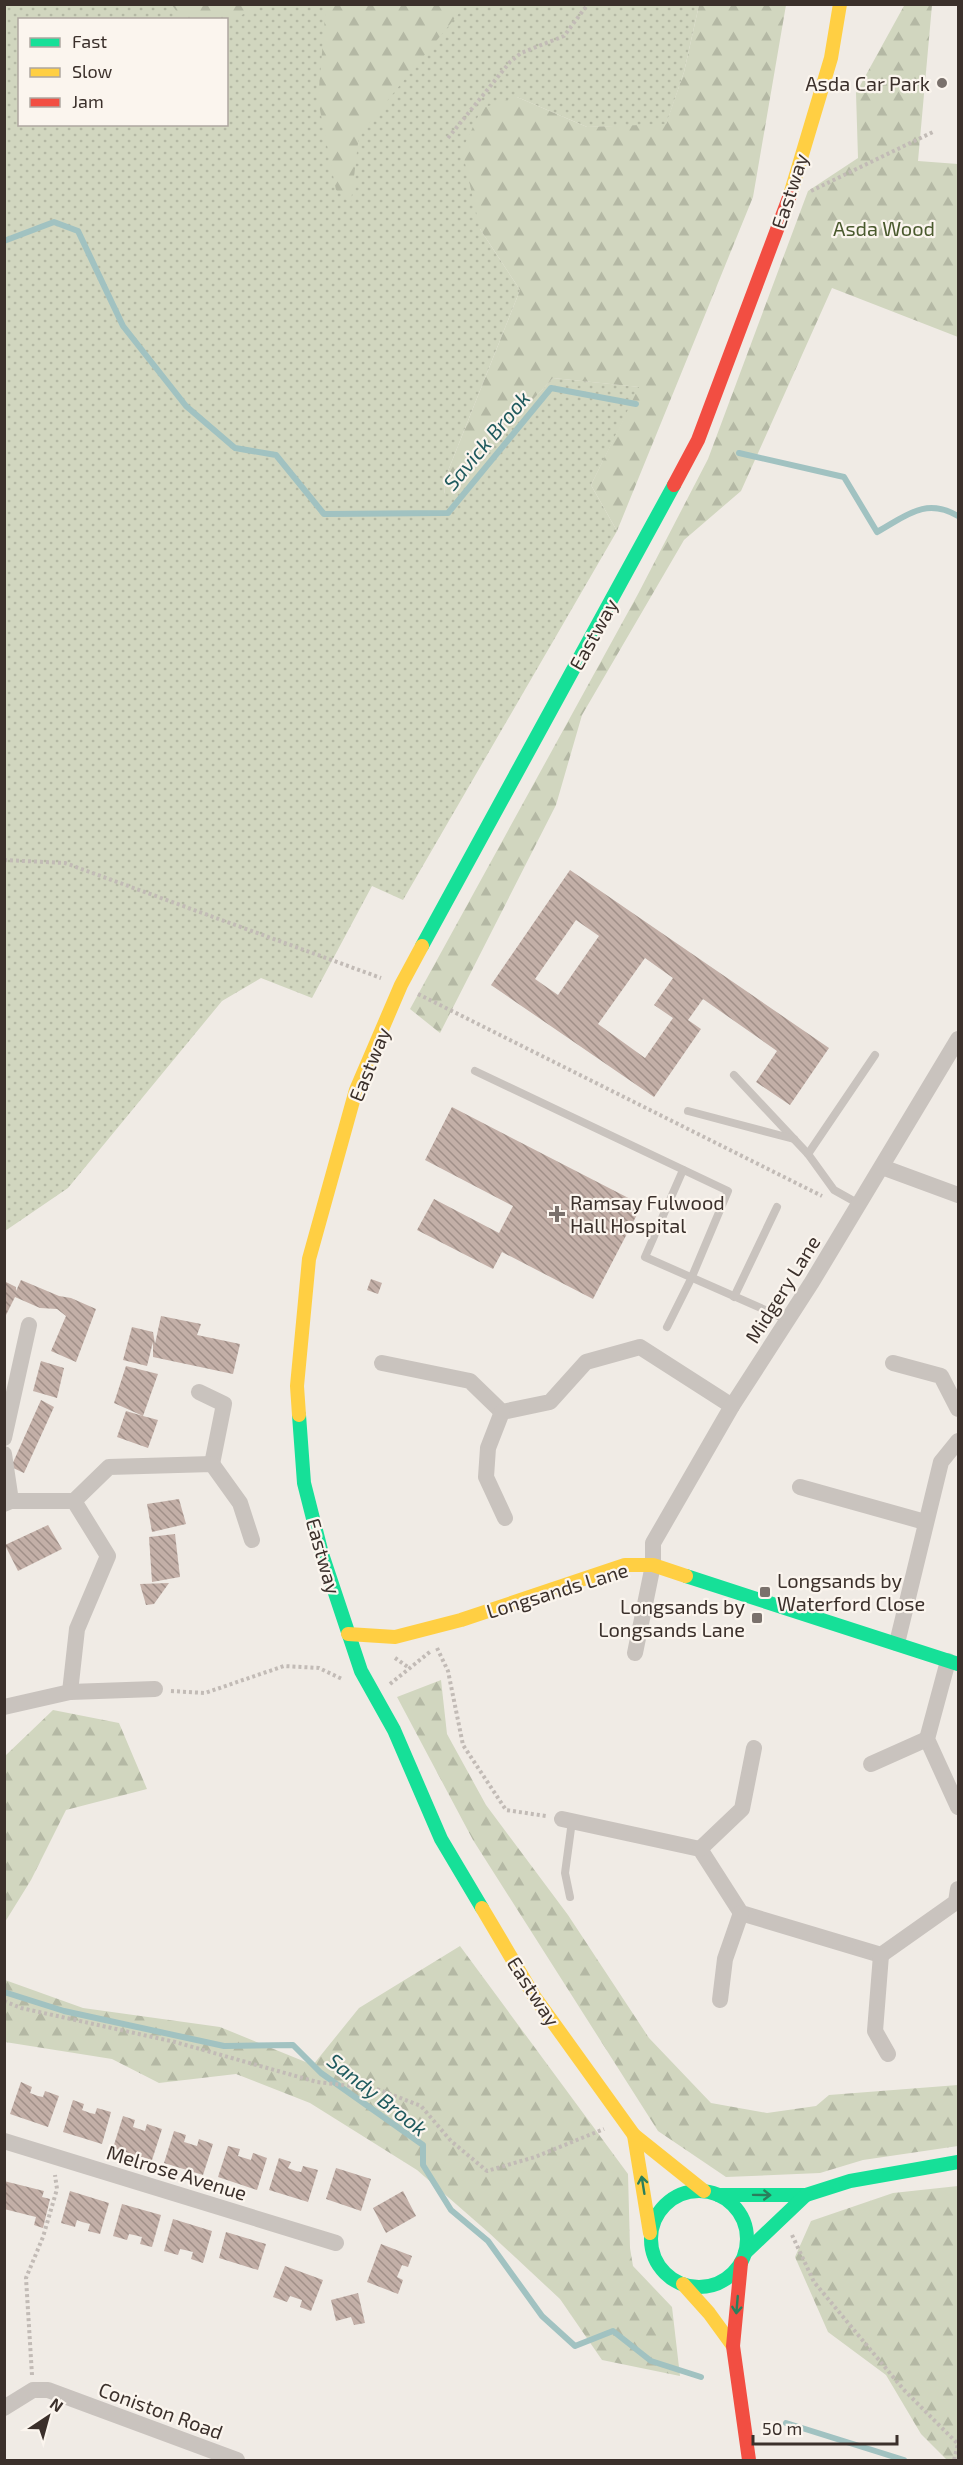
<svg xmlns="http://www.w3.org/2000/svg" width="963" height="2465" font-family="'Exo 2',sans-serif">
  <defs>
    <pattern id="grass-dots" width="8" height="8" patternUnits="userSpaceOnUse" patternTransform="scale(1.5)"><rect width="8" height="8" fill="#d1d6bf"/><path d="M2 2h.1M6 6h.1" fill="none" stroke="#b4b8a4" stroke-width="1.8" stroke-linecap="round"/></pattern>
    <pattern id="forest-firs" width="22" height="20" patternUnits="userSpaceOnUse" patternTransform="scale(1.5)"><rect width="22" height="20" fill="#d1d6bf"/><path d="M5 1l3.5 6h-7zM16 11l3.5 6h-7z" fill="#b4b8a4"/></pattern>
    <pattern id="building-back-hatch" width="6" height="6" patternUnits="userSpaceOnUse" patternTransform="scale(1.5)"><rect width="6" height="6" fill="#c3afa7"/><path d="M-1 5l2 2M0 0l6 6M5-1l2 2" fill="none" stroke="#a08f88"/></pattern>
  </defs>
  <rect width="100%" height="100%" fill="#f0ebe5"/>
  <path fill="url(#grass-dots)" fill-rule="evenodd" d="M 5,5 L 699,5 L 684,72 L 666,125 L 587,127 L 517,97 L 480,229 L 520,290 L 446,476 L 444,494 L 553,378 L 640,387 L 591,485 L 617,531 L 403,900 L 372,886 L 312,998 L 261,978 L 222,1001 L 68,1188 L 5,1231 ZM 20,20 L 226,20 L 226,124 L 20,124 Z"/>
  <g fill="url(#forest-firs)">
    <polygon points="905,4 932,5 918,161 958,164 958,337 832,288 741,491 684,540 582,715 556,805 440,1033 410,1009 638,594 708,459 808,191 858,158 856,93"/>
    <polygon points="172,5 260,5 227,23 226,20 182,19"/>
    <polygon points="326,5 461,5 460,12 359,135 351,202 336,190 318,100"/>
    <polygon points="699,5 786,5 753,197 617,531 591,485 639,387 553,378 444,495 446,476 520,290 480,229 462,150 482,108 517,97 587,127 666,124 684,72"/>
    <polygon points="441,1680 447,1734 486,1805 568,1915 649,2038 711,2103 767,2113 816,2106 829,2095 958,2085 958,2146 863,2160 820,2173 726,2177 658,2131 473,1840 397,1697"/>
    <polygon points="53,1710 119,1723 147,1789 66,1810 31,1880 5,1922 5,1756"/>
    <polygon points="460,1946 628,2174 630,2248 633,2266 672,2307 680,2376 602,2360 560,2299 488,2232 417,2170 310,2103 236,2074 159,2083 112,2059 5,2042 5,1980 83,2008 220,2027 313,2065 359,2008"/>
    <polygon points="958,2186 958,2460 947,2460 921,2434 886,2375 828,2332 795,2257 811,2221 893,2193"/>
  </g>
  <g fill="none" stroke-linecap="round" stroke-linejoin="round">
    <g stroke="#a1c2c1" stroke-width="6">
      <polyline points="4,241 54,222 78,231 123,326 186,406 235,448 276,455 324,514 448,513 551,388 636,404"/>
      <path d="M 739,453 L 844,477 L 877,532 C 906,516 925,497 958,516"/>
      <polyline points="4,1992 64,2011 224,2046 293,2045 321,2073 423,2145 423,2165 451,2210 488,2241 542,2316 575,2346 613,2331 651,2361 701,2377"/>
      <polyline points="786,2423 904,2460"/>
    </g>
  </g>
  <g fill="url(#building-back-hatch)" fill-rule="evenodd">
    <path d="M 570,870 L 829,1048 L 790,1105 L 756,1082 L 777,1051 L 703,999 L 688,1020 L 701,1029 L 654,1097 L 491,985 ZM 576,920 L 599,936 L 558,995 L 535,979 ZM 645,958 L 673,978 L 654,1005 L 673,1018 L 645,1058 L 598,1024 Z"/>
    <polygon points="452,1107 642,1205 593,1299 502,1252 493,1269 417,1230 434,1199 499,1233 513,1206 425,1160"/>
    <polygon points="371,1279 382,1283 378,1294 367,1290"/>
    <polygon points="21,1280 59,1296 71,1298 96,1309 76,1362 51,1351 66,1316 57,1309 40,1308 15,1297 6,1315 4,1315 4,1281 16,1287 16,1291"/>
    <polygon points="161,1316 201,1324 197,1335 240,1344 233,1374 153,1357 153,1342 147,1366 123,1360 132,1327 153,1332 155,1344"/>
    <polygon points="41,1361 64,1368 57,1398 33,1391"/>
    <polygon points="126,1366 158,1374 143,1416 158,1420 148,1448 117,1437 126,1411 143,1416 114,1403"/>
    <polygon points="41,1400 54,1407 24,1473 11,1467"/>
    <polygon points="179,1499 186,1524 152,1532 147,1504"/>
    <polygon points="48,1525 62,1549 18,1571 5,1545"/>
    <polygon points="175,1534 180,1577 152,1582 149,1537"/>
    <polygon points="169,1583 154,1604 146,1605 140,1584"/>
    <polygon points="21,2082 32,2087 30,2093 38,2096 43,2097 45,2091 59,2096 48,2127 10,2114"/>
    <polygon points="73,2100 84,2104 82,2110 90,2113 95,2114 97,2108 111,2112 102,2144 63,2132"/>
    <polygon points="123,2116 135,2120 133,2127 145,2131 147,2124 162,2129 152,2160 113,2148"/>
    <polygon points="174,2131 186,2135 184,2142 197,2146 199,2139 213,2144 203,2175 164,2163"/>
    <polygon points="228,2146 240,2149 238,2156 251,2160 253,2153 267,2158 257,2190 218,2177"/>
    <polygon points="279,2158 291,2162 288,2168 296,2171 301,2172 303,2166 318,2170 308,2202 269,2190"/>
    <polygon points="336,2168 371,2179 361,2211 326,2199"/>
    <polygon points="4,2181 44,2191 42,2197 50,2199 43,2228 34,2225 36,2217 4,2209"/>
    <polygon points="70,2191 109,2203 100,2234 88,2231 90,2224 82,2222 77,2220 75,2227 61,2223"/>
    <polygon points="403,2191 416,2216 386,2233 373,2208"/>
    <polygon points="122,2204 161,2215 152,2247 140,2244 142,2237 134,2235 129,2234 127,2240 113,2236"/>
    <polygon points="173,2219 212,2231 203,2263 191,2259 193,2252 185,2250 180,2249 178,2255 164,2251"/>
    <polygon points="226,2232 266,2244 258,2270 219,2258"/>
    <polygon points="381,2244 412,2256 408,2267 402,2265 397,2277 403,2280 398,2294 367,2282"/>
    <polygon points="285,2266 323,2280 311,2311 300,2307 302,2300 290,2296 287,2302 273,2297"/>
    <polygon points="358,2293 365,2323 354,2325 351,2317 336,2321 331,2300"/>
  </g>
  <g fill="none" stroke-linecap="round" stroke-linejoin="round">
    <g stroke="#c2bbb6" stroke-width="4" stroke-dasharray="3 3" stroke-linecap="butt">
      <polyline points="448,138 510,62 521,53 564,36 588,4"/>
      <polyline points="811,191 935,131"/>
      <polyline points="4,860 65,863 381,978"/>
      <polyline points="418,994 822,1196"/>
      <polyline points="437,1648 448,1671 463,1745 506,1810 546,1816"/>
      <polyline points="395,1658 409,1668"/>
      <polyline points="390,1684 431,1651"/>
      <polyline points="171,1691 205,1693 284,1666 319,1668 342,1679"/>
      <polyline points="4,2001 21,2008 175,2042 317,2082 377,2089 421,2106 451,2141 487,2171 535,2157 604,2129"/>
      <polyline points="792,2235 814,2282 904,2390 958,2444"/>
      <polyline points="32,2375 26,2278 43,2237 57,2189 55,2175"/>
      <polyline points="954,2460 958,2444"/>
    </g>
    <g stroke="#c9c3be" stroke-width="8">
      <polyline points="475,1071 728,1191 691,1279 667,1327"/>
      <polyline points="734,1075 808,1154 834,1190 859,1204"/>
      <polyline points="688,1111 794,1139"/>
      <polyline points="808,1154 875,1055"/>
      <polyline points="683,1170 645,1257 788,1320"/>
      <polyline points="734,1297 777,1207"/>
      <polyline points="570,1897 565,1873 572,1821"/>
    </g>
    <g stroke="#c9c3be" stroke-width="16">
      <polyline points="882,1167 958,1195"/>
      <polyline points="382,1363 470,1381 502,1412 550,1402 586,1362 640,1347 732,1406"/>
      <polyline points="893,1363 941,1376 958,1409"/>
      <polyline points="199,1392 224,1404 212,1464"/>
      <polyline points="502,1412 488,1448 486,1477 505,1518"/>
      <polyline points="4,1438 29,1325"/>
      <polyline points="4,1454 11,1501"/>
      <polyline points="800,1487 925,1522"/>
      <polyline points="74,1501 109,1467 212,1464 240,1503 252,1540"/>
      <polyline points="4,1504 11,1501 74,1501 108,1556 77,1629 70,1692"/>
      <polyline points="897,1643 941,1462 958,1441"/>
      <polyline points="635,1653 653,1565 653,1543 732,1406 812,1282 958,1039"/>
      <polyline points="948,1661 927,1739 958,1807"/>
      <polyline points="4,1707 70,1692 155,1689"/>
      <polyline points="871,1764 927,1739"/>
      <polyline points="562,1819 700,1849 741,1913 881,1955 956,1902 958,1889"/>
      <polyline points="700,1849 742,1809 754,1748"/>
      <polyline points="881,1955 875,2031 888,2054"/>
      <polyline points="720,2000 725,1959 741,1913"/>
      <polyline points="4,2141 336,2243"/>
      <polyline points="4,2408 33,2390 48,2390 237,2460"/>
    </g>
    <g stroke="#16e098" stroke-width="14">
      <polyline points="422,946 674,485"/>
      <polyline points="299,1415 304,1483 322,1554 361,1671 394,1730 441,1839 482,1908"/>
      <polyline points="686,1576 958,1664"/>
      <circle cx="699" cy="2239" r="48"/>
      <polyline points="718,2195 806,2195 850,2181 958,2162"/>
      <polyline points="745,2253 806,2195"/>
    </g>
    <g stroke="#ffcf43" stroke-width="14">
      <polyline points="790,195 831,58 840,4"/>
      <polyline points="299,1415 297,1386 309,1259 356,1090 401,985 422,946"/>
      <polyline points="348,1634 395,1637 461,1620 625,1565 653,1565 686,1576"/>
      <polyline points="482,1908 534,1996 634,2135 704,2191"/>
      <polyline points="634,2135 650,2233"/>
      <polyline points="683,2284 709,2313 733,2346"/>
    </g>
    <g stroke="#f24e42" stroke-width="14">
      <polyline points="674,485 698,440 790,195"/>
      <polyline points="741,2263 733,2346 749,2460"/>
    </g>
  </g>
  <defs><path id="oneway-shaft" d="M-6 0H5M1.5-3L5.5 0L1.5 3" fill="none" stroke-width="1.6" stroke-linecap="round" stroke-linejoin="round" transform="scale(1.5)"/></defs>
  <g stroke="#2a7f5c">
    <use href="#oneway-shaft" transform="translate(643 2185) rotate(-99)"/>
    <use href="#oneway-shaft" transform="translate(762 2195) rotate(1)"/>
    <use href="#oneway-shaft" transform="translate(737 2305) rotate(95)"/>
  </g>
  <g fill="#7a716c" stroke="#fbf5ee" stroke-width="2">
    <circle cx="942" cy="83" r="6"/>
    <path d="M554 1205h6v6h6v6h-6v6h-6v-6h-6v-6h6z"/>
    <rect x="759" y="1586" width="12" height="12" rx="3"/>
    <rect x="751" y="1612" width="12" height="12" rx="3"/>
  </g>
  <g text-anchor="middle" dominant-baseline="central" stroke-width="4.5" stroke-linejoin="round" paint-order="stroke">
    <g font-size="20" fill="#3b302b" stroke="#fbf5ee" text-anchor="end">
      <text x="930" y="83">Asda Car Park</text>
      <text x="570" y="1202" text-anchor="start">Ramsay Fulwood<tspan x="570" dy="23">Hall Hospital</tspan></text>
      <text x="777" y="1580" text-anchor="start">Longsands by<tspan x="777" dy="23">Waterford Close</tspan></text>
      <text x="745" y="1606">Longsands by<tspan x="745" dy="23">Longsands Lane</tspan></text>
    </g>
    <g font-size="20" fill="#3b302b" stroke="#fbf5ee">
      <text transform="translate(789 191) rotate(-72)">Eastway</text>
      <text transform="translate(593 634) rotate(-61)">Eastway</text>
      <text transform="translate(369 1064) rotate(-68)">Eastway</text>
      <text transform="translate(782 1289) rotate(-58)">Midgery Lane</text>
      <text transform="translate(324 1556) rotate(74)">Eastway</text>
      <text transform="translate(557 1590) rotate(-17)">Longsands Lane</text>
      <text transform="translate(534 1991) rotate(57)">Eastway</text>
      <text transform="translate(177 2172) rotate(17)">Melrose Avenue</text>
      <text transform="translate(161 2410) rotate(20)">Coniston Road</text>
    </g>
    <g font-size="20" fill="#4a5a2e" stroke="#fbf5ee">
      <text x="884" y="228">Asda Wood</text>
    </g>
    <g font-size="21" font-style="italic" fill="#1f5a5e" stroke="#fbf5ee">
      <text transform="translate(486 440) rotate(-50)">Savick Brook</text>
      <text transform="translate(378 2094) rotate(38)">Sandy Brook</text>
    </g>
  </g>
  <rect width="963" height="2465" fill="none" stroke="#3b302b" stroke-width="12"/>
  <rect x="18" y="18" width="210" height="108" fill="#fbf5ee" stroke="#aea6a0" stroke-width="1.5"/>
  <rect x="30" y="38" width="30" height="9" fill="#16e098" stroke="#aea6a0" stroke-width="1.5"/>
  <text x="72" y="48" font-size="18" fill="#3b302b">Fast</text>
  <rect x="30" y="68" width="30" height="9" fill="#ffcf43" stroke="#aea6a0" stroke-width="1.5"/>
  <text x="72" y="78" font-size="18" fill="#3b302b">Slow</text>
  <rect x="30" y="98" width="30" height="9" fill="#f24e42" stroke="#aea6a0" stroke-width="1.5"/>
  <text x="72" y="108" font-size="18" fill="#3b302b">Jam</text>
  <g transform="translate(48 2417) rotate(36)" stroke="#fbf5ee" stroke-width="4.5" paint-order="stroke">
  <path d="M0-4.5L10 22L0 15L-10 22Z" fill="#3b302b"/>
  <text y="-9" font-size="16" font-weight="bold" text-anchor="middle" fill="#3b302b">N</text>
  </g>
  <path d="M753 2435v9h144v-9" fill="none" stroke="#3b302b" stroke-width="3"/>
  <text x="762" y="2435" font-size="18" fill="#3b302b" stroke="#fbf5ee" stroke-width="4.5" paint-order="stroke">50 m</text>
</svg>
